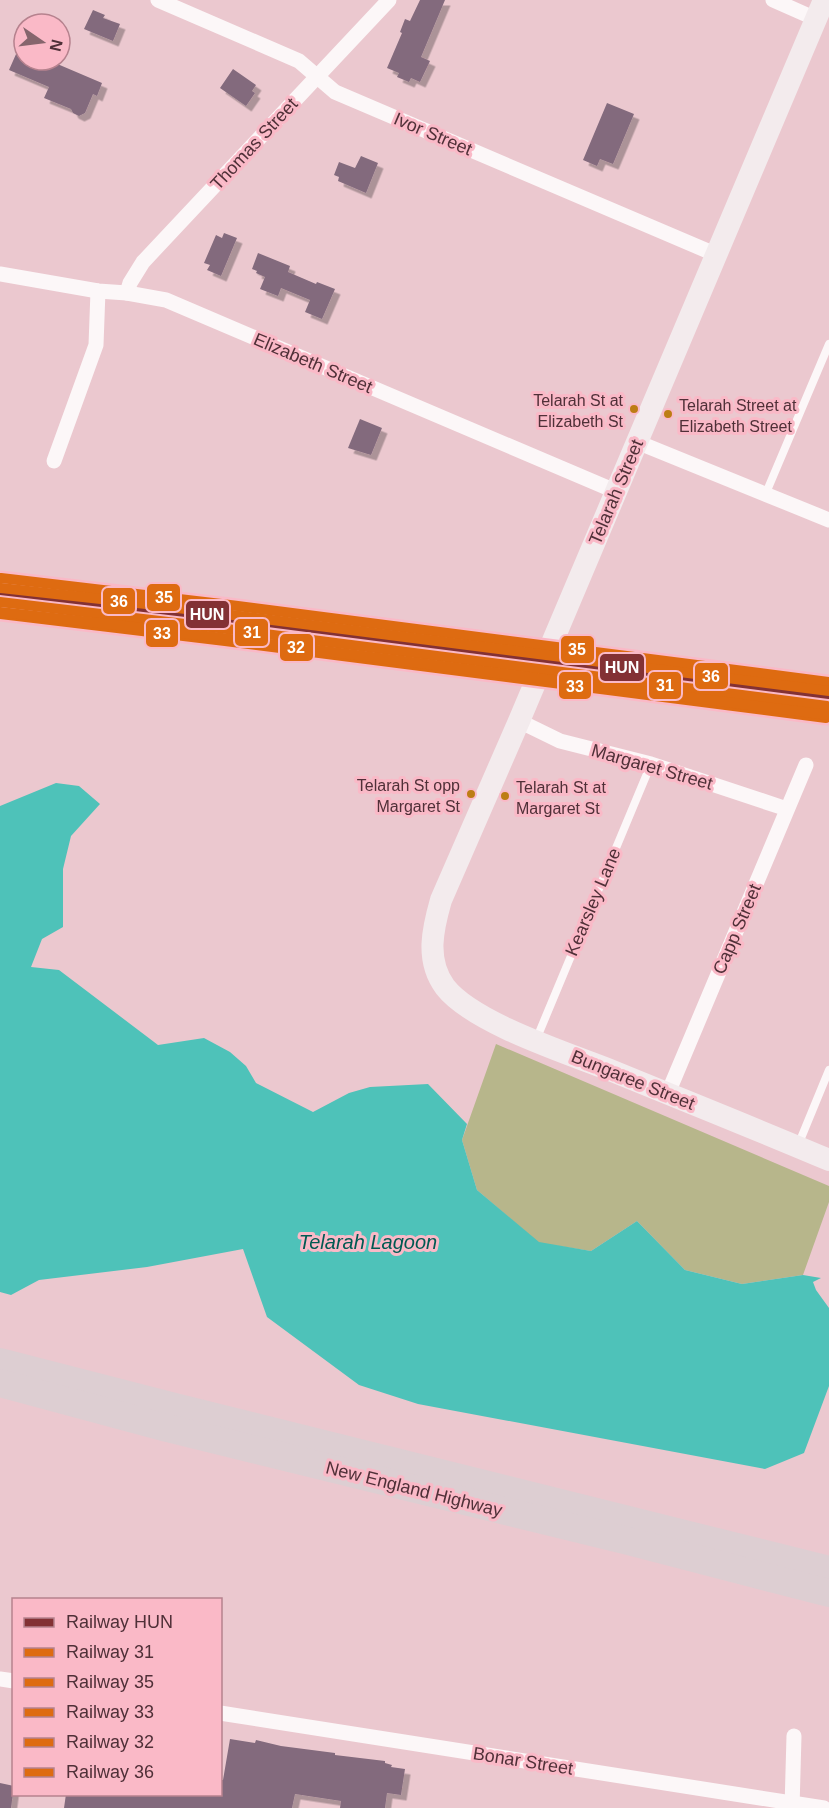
<svg xmlns="http://www.w3.org/2000/svg" width="829" height="1808" font-family="Arial,sans-serif">
  <defs>
    <filter id="shadow"><feDropShadow dx="5.5" dy="5.5" stdDeviation="0" flood-color="#0004"/></filter>
  </defs>
  <rect width="100%" height="100%" fill="#ebc8cf"/>
  <polygon fill="#b7b68b" points="496,1044 829,1186 829,1202 803,1275 742,1284 685,1270 637,1221 591,1251 539,1243 477,1190 462,1140"/>
  <polygon fill="#4ec2b9" points="56,783 79,786 100,804 71,836 63,869 63,927 42,939 31,967 59,970 158,1045 204,1038 230,1052 246,1066 256,1083 313,1112 349,1093 370,1087 428,1084 467,1124 462,1140 477,1190 539,1242 591,1251 637,1221 685,1270 742,1284 803,1275 821,1278 813,1282 816,1290 829,1308 829,1386 804,1453 765,1469 418,1404 359,1385 267,1317 243,1249 147,1267 39,1280 11,1295 0,1292 0,806"/>
  <g fill="#836b7d" filter="url(#shadow)">
    <polygon points="420,0 445,0 421,57 430,61 420,82 411,78 409,82 397,77 399,73 387,68 402,33 400,32 405,19 410,21"/>
    <polygon points="93,10 105,15 103,18 120,24 113,41 84,29"/>
    <polygon points="24,36 24,60 48,60 102,83 97,96 93,94 85,113 79,116 73,113 71,109 44,98 49,87 9,70"/>
    <polygon points="233,69 256,85 252,91 255,93 246,106 220,88"/>
    <polygon points="607,103 634,114 613,164 600,159 597,166 583,160"/>
    <polygon points="361,156 378,163 366,193 338,181 339,177 334,175 339,162 355,168"/>
    <polygon points="224,233 237,238 221,276 207,270 210,265 204,263 216,235 222,238"/>
    <polygon points="258,253 290,266 288,272 316,284 317,282 335,289 322,319 305,312 310,300 281,288 278,296 260,289 265,277 256,273 257,271 252,269"/>
    <polygon points="360,419 382,428 371,455 348,448"/>
    <polygon points="230,1739 255,1743 256,1740 281,1746 335,1753 335,1755 385,1761 385,1763 392,1765 391,1767 405,1769 401,1795 387,1793 385,1808 340,1808 341,1801 295,1794 292,1808 64,1808 66,1794 220,1794 220,1780 223,1780"/>
    <polygon points="0,1783 14,1786 11,1808 0,1808"/>
  </g>
  <g fill="none" stroke-linecap="round" stroke-linejoin="round">
    <g stroke="#fcf7f8" stroke-width="8">
      <polyline points="766,493 829,344"/>
      <polyline points="536,1040 651,764"/>
      <polyline points="799,1143 829,1070"/>
    </g>
    <g stroke="#fcf7f8" stroke-width="15">
      <polyline points="158,0 299,61 335,92 717,255"/>
      <polyline points="773,0 816,19"/>
      <polyline points="0,274 98,291 127,293 166,300 615,491"/>
      <polyline points="127,293 130,283 143,262 389,0"/>
      <polyline points="637,442 829,520"/>
      <polyline points="54,461 96,345 98,291"/>
      <polyline points="519,721 560,741 651,764 787,809"/>
      <polyline points="668,1093 806,765"/>
      <polyline points="0,1679 14,1681"/>
      <polyline points="220,1713 824,1808"/>
      <polyline points="792,1808 794,1736"/>
    </g>
    <path stroke="#f3ebed" stroke-width="22" d="M 824,0 L 519,721 L 441,900 C 433,928 425,960 445,987 C 473,1023 567,1053 610,1070 C 683,1100 756,1129 829,1160"/>
    <g stroke="#ddced2" stroke-width="28">
      <polyline points="0,1362 175,1407 829,1570"/>
      <polyline points="0,1383 167,1428 628,1541 829,1593"/>
    </g>
    <defs>
      <polyline id="rail-1" points="0,590 228,617 829,694"/>
      <polyline id="rail-2" points="0,602 227,629 827,706"/>
      <polyline id="rail-3" points="1,578 230,605 829,682"/>
      <polyline id="rail-4" points="0,614 225,641 826,718"/>
      <polyline id="rail-5" points="0,612 143,628 828,715"/>
      <polyline id="rail-6" points="1,588 146,604 829,691"/>
    </defs>
    <use href="#rail-1" stroke="#fab9c7" stroke-width="15"/>
    <use href="#rail-2" stroke="#fab9c7" stroke-width="15"/>
    <use href="#rail-3" stroke="#fab9c7" stroke-width="15"/>
    <use href="#rail-4" stroke="#fab9c7" stroke-width="15"/>
    <use href="#rail-5" stroke="#fab9c7" stroke-width="15"/>
    <use href="#rail-6" stroke="#fab9c7" stroke-width="15"/>
    <use href="#rail-1" stroke="#833134" stroke-width="10"/>
    <use href="#rail-2" stroke="#de6b11" stroke-width="10"/>
    <use href="#rail-3" stroke="#de6b11" stroke-width="10"/>
    <use href="#rail-4" stroke="#de6b11" stroke-width="10"/>
    <use href="#rail-5" stroke="#de6b11" stroke-width="10"/>
    <use href="#rail-6" stroke="#de6b11" stroke-width="10"/>
  </g>
  <g fill="#bd7d14" stroke="#fab9c7" stroke-width="2">
    <circle cx="634" cy="409" r="5"/>
    <circle cx="668" cy="414" r="5"/>
    <circle cx="471" cy="794" r="5"/>
    <circle cx="505" cy="796" r="5"/>
  </g>
  <g text-anchor="middle" dominant-baseline="central" stroke-width="6" stroke-linejoin="round" paint-order="stroke">
    <g font-size="16" fill="#503038" stroke="#fab9c7" text-anchor="end">
      <text x="623" y="400">Telarah St at<tspan x="623" dy="21">Elizabeth St</tspan></text>
      <text x="679" y="405" text-anchor="start">Telarah Street at<tspan x="679" dy="21">Elizabeth Street</tspan></text>
      <text x="460" y="785">Telarah St opp<tspan x="460" dy="21">Margaret St</tspan></text>
      <text x="516" y="787" text-anchor="start">Telarah St at<tspan x="516" dy="21">Margaret St</tspan></text>
    </g>
    <g font-size="18" fill="#503038" stroke="#fab9c7">
      <text transform="translate(433 134) rotate(23)">Ivor Street</text>
      <text transform="translate(254 144) rotate(-47)">Thomas Street</text>
      <text transform="translate(313 363) rotate(23)">Elizabeth Street</text>
      <text transform="translate(616 492) rotate(-67)">Telarah Street</text>
      <text transform="translate(652 767) rotate(16)">Margaret Street</text>
      <text transform="translate(593 902) rotate(-67)">Kearsley Lane</text>
      <text transform="translate(737 929) rotate(-67)">Capp Street</text>
      <text transform="translate(633 1080) rotate(22)">Bungaree Street</text>
      <text transform="translate(414 1489) rotate(14)">New England Highway</text>
      <text transform="translate(523 1761) rotate(9)">Bonar Street</text>
    </g>
    <g font-size="20" font-style="italic" fill="#005a52" stroke="#fab9c7">
      <text x="368" y="1242">Telarah Lagoon</text>
    </g>
  </g>
  <g stroke="#fab9c7" stroke-width="2">
    <rect x="146" y="583" width="35" height="29" rx="6" fill="#de6b11"/>
    <rect x="102" y="587" width="34" height="28" rx="6" fill="#de6b11"/>
    <rect x="185" y="600" width="45" height="29" rx="6" fill="#833134"/>
    <rect x="234" y="618" width="35" height="29" rx="6" fill="#de6b11"/>
    <rect x="145" y="619" width="34" height="29" rx="6" fill="#de6b11"/>
    <rect x="279" y="633" width="35" height="29" rx="6" fill="#de6b11"/>
    <rect x="560" y="635" width="35" height="29" rx="6" fill="#de6b11"/>
    <rect x="599" y="653" width="46" height="29" rx="6" fill="#833134"/>
    <rect x="694" y="662" width="35" height="28" rx="6" fill="#de6b11"/>
    <rect x="648" y="671" width="34" height="29" rx="6" fill="#de6b11"/>
    <rect x="558" y="671" width="34" height="29" rx="6" fill="#de6b11"/>
  </g>
  <g font-size="16" text-anchor="middle" font-weight="bold" fill="#fff">
    <text x="164" y="603">35</text>
    <text x="119" y="607">36</text>
    <text x="207" y="620">HUN</text>
    <text x="252" y="638">31</text>
    <text x="162" y="639">33</text>
    <text x="296" y="653">32</text>
    <text x="577" y="655">35</text>
    <text x="622" y="673">HUN</text>
    <text x="711" y="682">36</text>
    <text x="665" y="691">31</text>
    <text x="575" y="692">33</text>
  </g>
  <rect x="12" y="1598" width="210" height="198" fill="#fab9c7" stroke="#b6828e" stroke-width="1.5"/>
  <rect x="24" y="1618" width="30" height="9" fill="#833134" stroke="#b6828e" stroke-width="1.5"/>
  <text x="66" y="1628" font-size="18" fill="#503038">Railway HUN</text>
  <rect x="24" y="1648" width="30" height="9" fill="#de6b11" stroke="#b6828e" stroke-width="1.5"/>
  <text x="66" y="1658" font-size="18" fill="#503038">Railway 31</text>
  <rect x="24" y="1678" width="30" height="9" fill="#de6b11" stroke="#b6828e" stroke-width="1.5"/>
  <text x="66" y="1688" font-size="18" fill="#503038">Railway 35</text>
  <rect x="24" y="1708" width="30" height="9" fill="#de6b11" stroke="#b6828e" stroke-width="1.5"/>
  <text x="66" y="1718" font-size="18" fill="#503038">Railway 33</text>
  <rect x="24" y="1738" width="30" height="9" fill="#de6b11" stroke="#b6828e" stroke-width="1.5"/>
  <text x="66" y="1748" font-size="18" fill="#503038">Railway 32</text>
  <rect x="24" y="1768" width="30" height="9" fill="#de6b11" stroke="#b6828e" stroke-width="1.5"/>
  <text x="66" y="1778" font-size="18" fill="#503038">Railway 36</text>
  <g transform="translate(42 42) rotate(104)"><circle r="28" fill="#fab9c7" stroke="#b6828e" stroke-width="1.5"/>
  <path d="M0-4.5L10 22L0 15L-10 22Z" fill="#86656d"/>
  <text y="-9" font-size="16" font-weight="bold" text-anchor="middle" fill="#503038">N</text>
  </g>
</svg>
